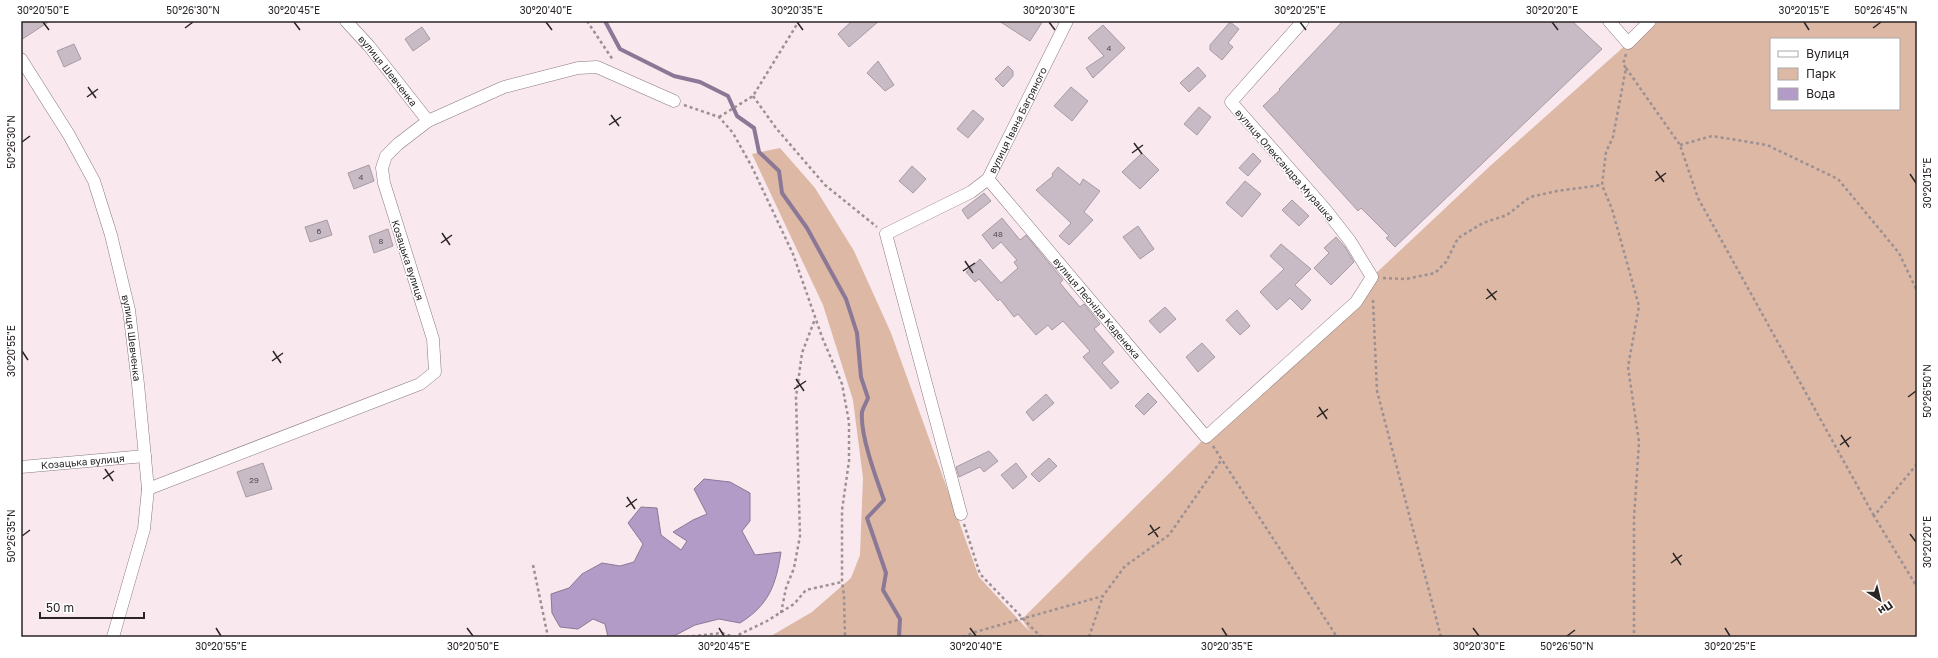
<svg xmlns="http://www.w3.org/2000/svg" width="1938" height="658" font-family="'Golos Text',sans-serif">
  <rect width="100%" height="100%" fill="#f9e8ed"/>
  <path fill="#dcb8a5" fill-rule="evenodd" d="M 1650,21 L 1917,21 L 1917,637 L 765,637 L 771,636 L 812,612 L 851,578 L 860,555 L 863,478 L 853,400 L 823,305 L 752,154 L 780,148 L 815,188 L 854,251 L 891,333 L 979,577 L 1030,632 L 1022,619 L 1206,437 L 1356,302 L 1372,277 L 1489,167 L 1628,43 ZM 1771,39 L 1899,39 L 1899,109 L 1771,109 Z"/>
  <path fill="#b29bc6" stroke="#8a7896" d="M 704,479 L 730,482 L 750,493 L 750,521 L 742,531 L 755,555 L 781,552 C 776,585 769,605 740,623 L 719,619 L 695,625 L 672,637 L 608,637 L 605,624 L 593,619 L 578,629 L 560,627 L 552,613 L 551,594 L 569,588 L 582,574 L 602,563 L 620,566 L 634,562 L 643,544 L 628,523 L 641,507 L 657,508 L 661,535 L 681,550 L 687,541 L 673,532 L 693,520 L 707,514 L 694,489 Z"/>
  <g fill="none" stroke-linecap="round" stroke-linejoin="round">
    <path stroke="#8a7896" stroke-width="4" d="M 605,21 L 620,49 L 674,76 L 700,82 L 728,96 L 737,116 L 754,128 L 759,152 L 779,171 L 782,193 L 807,228 L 846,299 L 857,333 L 861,377 L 868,398 C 866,403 863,408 862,412 C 860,435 876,478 884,500 L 867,518 L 886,573 L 883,590 L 900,619 L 899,637"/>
  </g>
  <g fill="#c8bbc5" stroke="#a79ba4">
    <polygon points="21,21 50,21 21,40"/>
    <polygon points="852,21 879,21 849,47 838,34"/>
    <polygon points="999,21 1043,21 1030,41"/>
    <polygon points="1343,21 1572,21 1602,49 1395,247 1386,238 1389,236 1361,208 1358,211 1263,106 1280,90 1279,89"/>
    <polygon points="1230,22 1239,29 1228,43 1233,47 1222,60 1210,50 1210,45"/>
    <polygon points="1103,25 1125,48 1093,78 1086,68 1104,56 1088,38"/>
    <polygon points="422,27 430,39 413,51 405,39"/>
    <polygon points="74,44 81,59 64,67 57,51"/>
    <polygon points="878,61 894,85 885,91 867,73"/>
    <polygon points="1008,66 1013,71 1013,76 1003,87 995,79"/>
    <polygon points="1198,67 1206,76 1189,92 1180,83"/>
    <polygon points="1071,87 1088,101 1072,121 1054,106"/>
    <polygon points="1199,107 1211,117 1197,135 1184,124"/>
    <polygon points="973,110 984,119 968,138 957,129"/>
    <polygon points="1142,153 1159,170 1140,189 1122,172"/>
    <polygon points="1253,153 1261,161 1248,176 1239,168"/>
    <polygon points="369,165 374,181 354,189 348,173"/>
    <polygon points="912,166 926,179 913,193 899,181"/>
    <polygon points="1058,167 1080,185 1083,179 1100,191 1084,212 1093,220 1069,245 1059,236 1071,223 1036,190 1053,176 1052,174"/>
    <polygon points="1245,181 1261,194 1242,217 1226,203"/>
    <polygon points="984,193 991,201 968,219 962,210"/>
    <polygon points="1292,200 1309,216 1299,226 1282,210"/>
    <polygon points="1002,218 1020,240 1026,235 1063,280 1060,283 1080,307 1084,304 1100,324 1094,329 1114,352 1102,363 1119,382 1111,389 1083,357 1090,351 1063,321 1052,330 1048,325 1036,335 1018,314 1014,317 1000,299 998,301 979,279 975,282 966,272 980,259 1001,283 1018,268 1014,262 1017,260 1001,242 993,249 982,235"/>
    <polygon points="327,220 332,235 310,242 305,227"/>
    <polygon points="1138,226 1154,249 1140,259 1123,237"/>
    <polygon points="388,229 393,246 374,253 369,236"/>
    <polygon points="1336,237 1345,247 1354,262 1331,285 1314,268 1329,253 1324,248"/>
    <polygon points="1281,244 1311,269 1295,285 1311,300 1302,310 1290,298 1277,310 1260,292 1284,269 1270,256"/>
    <polygon points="1165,307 1176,319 1160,333 1149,321"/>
    <polygon points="1237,310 1250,326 1240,335 1226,320"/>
    <polygon points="1202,343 1215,357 1198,372 1186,357"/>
    <polygon points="1148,393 1157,402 1144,415 1135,406"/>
    <polygon points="1046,394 1054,403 1033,421 1026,412"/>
    <polygon points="989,451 998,461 984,472 980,467 959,477 956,467"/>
    <polygon points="1049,458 1057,466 1039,482 1031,474"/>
    <polygon points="263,463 272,489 246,497 237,472"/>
    <polygon points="1016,463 1027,477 1013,489 1001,475"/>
  </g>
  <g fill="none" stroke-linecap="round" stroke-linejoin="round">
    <defs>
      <g id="minor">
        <path id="s1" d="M 346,21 L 369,46 L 428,121"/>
        <polyline points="1609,21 1628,43 1650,21"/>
        <path id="s2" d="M 21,59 L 69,135 L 94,181 L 111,235 L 129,310 L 138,384 L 148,489 L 144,529 L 113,637"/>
        <path id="s3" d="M 988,179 L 1206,437 L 1356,302 L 1372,277 L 1350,241 L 1325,209 L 1231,102 L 1303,21"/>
        <path id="s4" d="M 21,467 L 145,456"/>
        <polyline points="148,489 420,384 435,372 433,339 384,183 382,168 386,156 398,144 428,121 504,87 578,68 597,67 674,101"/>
        <path id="s5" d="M 961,514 L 886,234 L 971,192 L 988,179 L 1067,21"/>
      </g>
    </defs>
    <use href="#minor" stroke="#897a7e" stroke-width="13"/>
    <g stroke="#9c9093" stroke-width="2.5" stroke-dasharray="3 3" stroke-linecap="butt">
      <polyline points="587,21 613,60"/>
      <polyline points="1626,54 1623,64 1626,68 1613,137 1606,152 1602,185 1612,209 1639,306 1628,367 1639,442 1634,518 1634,637"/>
      <polyline points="1626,68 1680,145 1698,198 1874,516"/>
      <polyline points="753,96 776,128 825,185 877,227"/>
      <polyline points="684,105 719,117 733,133 752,167 793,254 822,337 842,384 849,422 849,461 842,510 842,582 844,596 845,637"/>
      <polyline points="719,117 753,96 799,21"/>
      <polyline points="1680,145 1712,136 1767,145 1838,179 1899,253 1917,291"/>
      <polyline points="1383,278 1406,279 1435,273 1446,262 1458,238 1483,223 1507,215 1530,197 1557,191 1602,185"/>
      <polyline points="1373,300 1377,391 1441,637"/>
      <polyline points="1213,446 1337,637"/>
      <polyline points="1917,464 1874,516 1917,587"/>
      <polyline points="964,524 980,574 1041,637"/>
      <polyline points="533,565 548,637"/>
      <polyline points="781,613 786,588 794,568 800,536 796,397 802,353 815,319"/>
      <polyline points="686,637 722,633 734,637 767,621 794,604 806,590 842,582"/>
      <polyline points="963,637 975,632 1103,596 1125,566 1169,535 1222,459"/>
      <polyline points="1089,637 1103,596"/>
    </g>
    <use href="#minor" stroke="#fff" stroke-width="12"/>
  </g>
  <path fill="none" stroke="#2b2526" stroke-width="1.5" d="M 43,22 L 49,30M 294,22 L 300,30M 546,22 L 552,30M 797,22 L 803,30M 1049,22 L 1055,30M 1300,22 L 1306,30M 1552,22 L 1558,30M 1804,22 L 1809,30M 185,28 L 193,22M 1873,28 L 1881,22M 88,87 L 96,98M 87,97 L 98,89M 611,115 L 619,126M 609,125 L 621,117M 22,142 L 30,136M 1134,143 L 1142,154M 1132,153 L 1143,145M 1656,171 L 1664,182M 1910,174 L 1916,183M 1655,181 L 1666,173M 442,233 L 450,245M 441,243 L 452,235M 965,261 L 973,273M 963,271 L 975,263M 1487,289 L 1496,300M 1486,299 L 1497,291M 22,351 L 28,360M 273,351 L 281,363M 272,361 L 283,353M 796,379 L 804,391M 794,389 L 806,381M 1908,397 L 1916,391M 1319,407 L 1327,419M 1317,417 L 1328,409M 1841,435 L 1849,447M 1840,445 L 1851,437M 105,469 L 113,481M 103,479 L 114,471M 627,497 L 635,509M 626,507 L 637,499M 1150,525 L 1158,537M 1910,534 L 1916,542M 1148,535 L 1160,527M 22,536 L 30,530M 1673,553 L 1681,565M 1671,563 L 1682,555M 216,628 L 221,636M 467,628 L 473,636M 719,628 L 724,636M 970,628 L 976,636M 1222,628 L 1227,636M 1473,628 L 1479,636M 1725,628 L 1730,636M 1567,636 L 1575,630"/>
  <g text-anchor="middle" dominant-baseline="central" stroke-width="3" stroke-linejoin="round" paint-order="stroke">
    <g font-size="8" fill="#524a4e">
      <text x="1109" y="48">4</text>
      <text x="361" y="177">4</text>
      <text x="319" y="231">6</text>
      <text x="998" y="234">48</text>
      <text x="381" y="241">8</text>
      <text x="254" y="480">29</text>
    </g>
    <g font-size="10" fill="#2b2526" stroke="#fff">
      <text stroke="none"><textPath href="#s1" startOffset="65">вулиця Шевченка</textPath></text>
      <text stroke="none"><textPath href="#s5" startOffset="472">вулиця Івана Багряного</textPath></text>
      <text transform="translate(1285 165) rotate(49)">вулиця Олександра Мурашка</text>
      <text transform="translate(408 260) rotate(72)">Козацька вулиця</text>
      <text stroke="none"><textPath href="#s3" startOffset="169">вулиця Леоніда Каденюка</textPath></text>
      <text stroke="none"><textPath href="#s2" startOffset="304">вулиця Шевченка</textPath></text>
      <text stroke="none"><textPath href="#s4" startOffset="62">Козацька вулиця</textPath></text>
    </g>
  </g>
  <rect width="1938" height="658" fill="none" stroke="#ffffff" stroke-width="44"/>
  <rect x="1770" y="38" width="130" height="72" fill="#ffffff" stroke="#aaa8a8"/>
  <rect x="1778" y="51" width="20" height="6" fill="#ffffff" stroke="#aaa8a8"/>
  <text x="1806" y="58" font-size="12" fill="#2b2526">Вулиця</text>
  <rect x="1778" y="68" width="20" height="12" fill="#dcb8a5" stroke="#aaa8a8"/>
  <text x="1806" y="78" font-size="12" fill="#2b2526">Парк</text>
  <rect x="1778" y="88" width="20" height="12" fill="#b29bc6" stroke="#aaa8a8"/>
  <text x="1806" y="98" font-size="12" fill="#2b2526">Вода</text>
  <g transform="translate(1880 600) rotate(145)" stroke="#ffffff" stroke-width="3" paint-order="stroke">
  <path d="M0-3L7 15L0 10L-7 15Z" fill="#2b2526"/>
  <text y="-6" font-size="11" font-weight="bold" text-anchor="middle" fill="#2b2526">Пн</text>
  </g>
  <path d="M40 612v6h104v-6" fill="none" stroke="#2b2526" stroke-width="2"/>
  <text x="46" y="612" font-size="12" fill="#2b2526" stroke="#ffffff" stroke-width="3" paint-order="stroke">50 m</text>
  <rect x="22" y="22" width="1894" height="614" fill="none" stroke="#2b2526" stroke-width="1.5"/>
  <g font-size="10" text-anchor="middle" fill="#2b2526">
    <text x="43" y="14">30°20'50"E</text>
    <text x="193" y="14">50°26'30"N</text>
    <text x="294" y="14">30°20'45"E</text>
    <text x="546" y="14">30°20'40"E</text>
    <text x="797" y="14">30°20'35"E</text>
    <text x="1049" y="14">30°20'30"E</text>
    <text x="1300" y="14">30°20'25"E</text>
    <text x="1552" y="14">30°20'20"E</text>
    <text x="1804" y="14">30°20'15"E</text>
    <text x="1881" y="14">50°26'45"N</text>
    <text transform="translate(11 142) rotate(-90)" y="4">50°26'30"N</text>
    <text transform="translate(1927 183) rotate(-90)" y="4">30°20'15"E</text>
    <text transform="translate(11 351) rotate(-90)" y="4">30°20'55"E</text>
    <text transform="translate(1927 391) rotate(-90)" y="4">50°26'50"N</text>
    <text transform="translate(11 536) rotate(-90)" y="4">50°26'35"N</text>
    <text transform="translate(1927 542) rotate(-90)" y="4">30°20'20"E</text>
    <text x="221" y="650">30°20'55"E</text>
    <text x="473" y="650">30°20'50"E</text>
    <text x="724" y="650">30°20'45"E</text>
    <text x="976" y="650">30°20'40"E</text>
    <text x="1227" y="650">30°20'35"E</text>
    <text x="1479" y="650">30°20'30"E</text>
    <text x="1567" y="650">50°26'50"N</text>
    <text x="1730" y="650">30°20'25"E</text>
  </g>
</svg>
